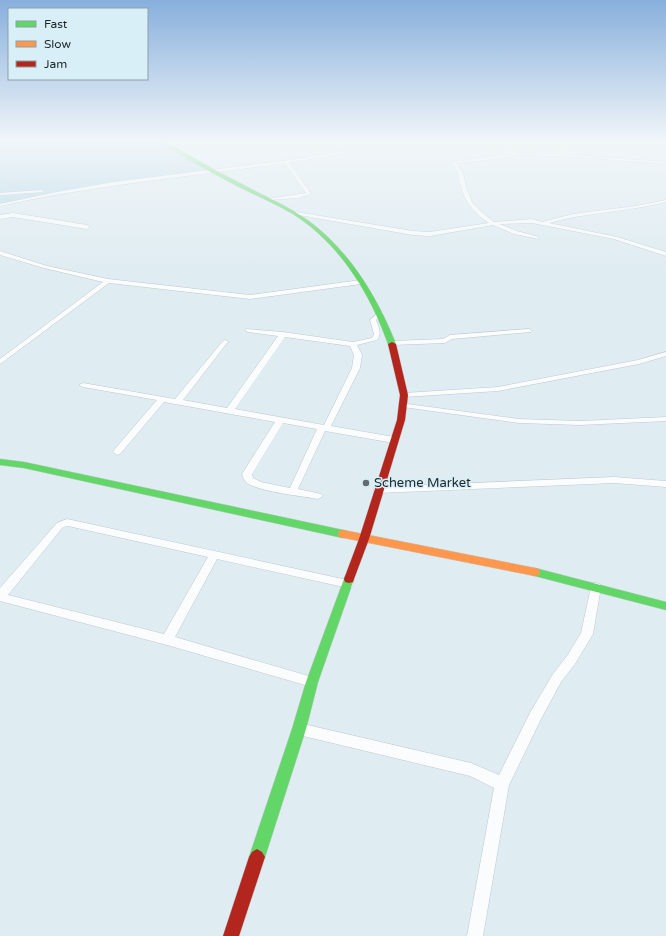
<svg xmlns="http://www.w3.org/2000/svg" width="666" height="936" font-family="'Varela Round',sans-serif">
  <rect width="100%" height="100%" fill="#dfecf1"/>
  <polygon fill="#b8dae7" points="12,141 162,141 212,171 104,185 0,204 0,142"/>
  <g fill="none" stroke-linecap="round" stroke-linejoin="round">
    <defs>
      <g id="street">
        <path d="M 404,141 L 414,141 L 289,163 L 311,194 L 298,198 L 269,200 L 267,199 L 306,193 L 285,163 C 189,177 94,185 0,206 L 0,204 L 57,192 L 114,182 L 297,159 Z"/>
        <path d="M 493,141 C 502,141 509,150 517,153 L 557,154 L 570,141 L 575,141 L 561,154 L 666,162 L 666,164 L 578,157 L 517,155 L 496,159 L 456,163 L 463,174 L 466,187 L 472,202 L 479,210 L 494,222 L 532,219 L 542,222 L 573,214 L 636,206 L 666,200 L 666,202 C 627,212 587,212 549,223 L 617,237 L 666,252 L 666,256 L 614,239 L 532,223 L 499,224 L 517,231 L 539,237 L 539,239 L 514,234 L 493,225 L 430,236 L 413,235 L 293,214 L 296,212 L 413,231 L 430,232 L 489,223 C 476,215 466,203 461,188 C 458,177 459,172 451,162 L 512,154 Z"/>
        <polygon points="44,190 42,192 0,195 0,193"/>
        <polygon points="13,213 87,225 90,227 87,229 13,217 0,219 0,215"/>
        <polygon points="0,251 47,266 108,279 250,295 361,280 364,282 361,284 250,299 109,283 0,364 0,359 103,282 44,268 0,255"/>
        <path d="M 380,311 L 383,313 L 376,320 C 379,328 382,333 377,340 L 357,345 L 362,355 L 360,368 L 331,426 L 394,437 L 398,440 L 394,443 L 325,431 L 298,489 L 321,494 L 323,496 L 318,499 C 302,496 258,492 246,482 C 244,480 243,477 242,474 L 275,422 L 164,402 L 120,454 L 117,455 L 113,452 L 114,450 L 157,400 L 83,387 L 79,385 L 83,383 L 175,399 L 223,341 L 225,340 L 229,342 L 227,343 L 183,400 L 227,408 L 278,336 L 248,332 L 245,330 L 246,329 L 283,332 L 353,342 L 372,338 L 374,334 L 370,320 ZM 285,337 L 350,346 L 354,355 L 352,368 L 324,425 L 235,409 ZM 283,423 L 317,429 L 290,488 L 261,482 L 253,478 L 252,474 Z"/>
        <polygon points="529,329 532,331 531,332 452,339 445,343 392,345 388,343 392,341 443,339 450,335"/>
        <polygon points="666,352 666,356 639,364 498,391 404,397 400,395 404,393 498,387 638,360"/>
        <polygon points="400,403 519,419 580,421 666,417 666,421 580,425 519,423 403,407 399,405"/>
        <polygon points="614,477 666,481 666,487 614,483 378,493 373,490 378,487"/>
        <path d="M 67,519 L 352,581 L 353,584 L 352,587 L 348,588 L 217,559 L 175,637 L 312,677 L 316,678 L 318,682 L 316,686 L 312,687 L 167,645 L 0,601 L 0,588 L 57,523 ZM 68,526 L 208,557 L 164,634 L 8,595 L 63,527 Z"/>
        <polygon points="596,583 600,584 601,587 593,634 575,664 561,682 541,719 509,785 483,936 467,936 494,788 470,776 299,735 294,733 292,729 294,725 299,723 471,763 499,775 531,711 553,674 567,656 581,633 591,587 592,584"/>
      </g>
      <g id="fast">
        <path d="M 160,141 L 165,141 C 190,156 214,170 240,183 C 265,197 292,207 314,225 C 352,255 378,299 396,344 L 394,345 L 390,345 L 388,344 C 370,293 340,244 293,214 C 276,204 257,196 239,187 C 214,174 183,158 160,141 Z"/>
        <polygon points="0,459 24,462 343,530 347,531 348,534 347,537 343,538 24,468 0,465"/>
        <polygon points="535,568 666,602 666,610 531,575 530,572 531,569"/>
        <polygon points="349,575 353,576 354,579 318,682 306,729 265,857 262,862 257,865 252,862 249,857 292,729 306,682 344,579 345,576"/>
      </g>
      <polygon id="slow" points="343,530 535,568 539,569 540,572 539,575 535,576 339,537 338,534 339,531"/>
      <g id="jam">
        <polygon points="392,342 396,344 408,395 405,420 369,539 354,579 353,582 349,583 345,582 344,579 359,539 397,420 400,395 388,344"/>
        <polygon points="257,849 262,852 265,857 239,936 223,936 249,857 252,852"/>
      </g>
    </defs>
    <use href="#street" stroke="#c0c9cd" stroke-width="1"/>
    <use href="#fast" stroke="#c0c9cd" stroke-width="1"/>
    <use href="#slow" stroke="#c0c9cd" stroke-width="1"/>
    <use href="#jam" stroke="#c0c9cd" stroke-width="1"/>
    <use href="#street" fill="#fafcfd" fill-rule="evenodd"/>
    <use href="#fast" fill="#63d668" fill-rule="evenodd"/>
    <use href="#slow" fill="#ff974d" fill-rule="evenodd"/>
    <use href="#jam" fill="#b3261e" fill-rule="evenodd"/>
  </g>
  <linearGradient id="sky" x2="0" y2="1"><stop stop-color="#88afdd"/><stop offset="0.52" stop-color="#f1f6f9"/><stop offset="1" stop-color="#f1f6f9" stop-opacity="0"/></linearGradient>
  <rect width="666" height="272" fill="url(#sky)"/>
  <circle fill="#626b6f" stroke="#d8eff8" stroke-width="1.5" cx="366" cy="483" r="4"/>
  <g text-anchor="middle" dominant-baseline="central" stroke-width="3" stroke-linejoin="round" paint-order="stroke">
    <g font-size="13" fill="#1e2629" stroke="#d8eff8" text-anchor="start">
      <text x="374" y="483">Scheme Market</text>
    </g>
  </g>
  <rect x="8" y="8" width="140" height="72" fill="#d8eff8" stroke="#8e9fa5"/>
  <rect x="16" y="21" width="20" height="6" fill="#63d668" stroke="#8e9fa5"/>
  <text x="44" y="28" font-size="12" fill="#1e2629">Fast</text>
  <rect x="16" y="41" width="20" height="6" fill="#ff974d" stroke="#8e9fa5"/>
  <text x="44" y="48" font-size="12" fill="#1e2629">Slow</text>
  <rect x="16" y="61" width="20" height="6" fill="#b3261e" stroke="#8e9fa5"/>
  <text x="44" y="68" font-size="12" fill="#1e2629">Jam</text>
</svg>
